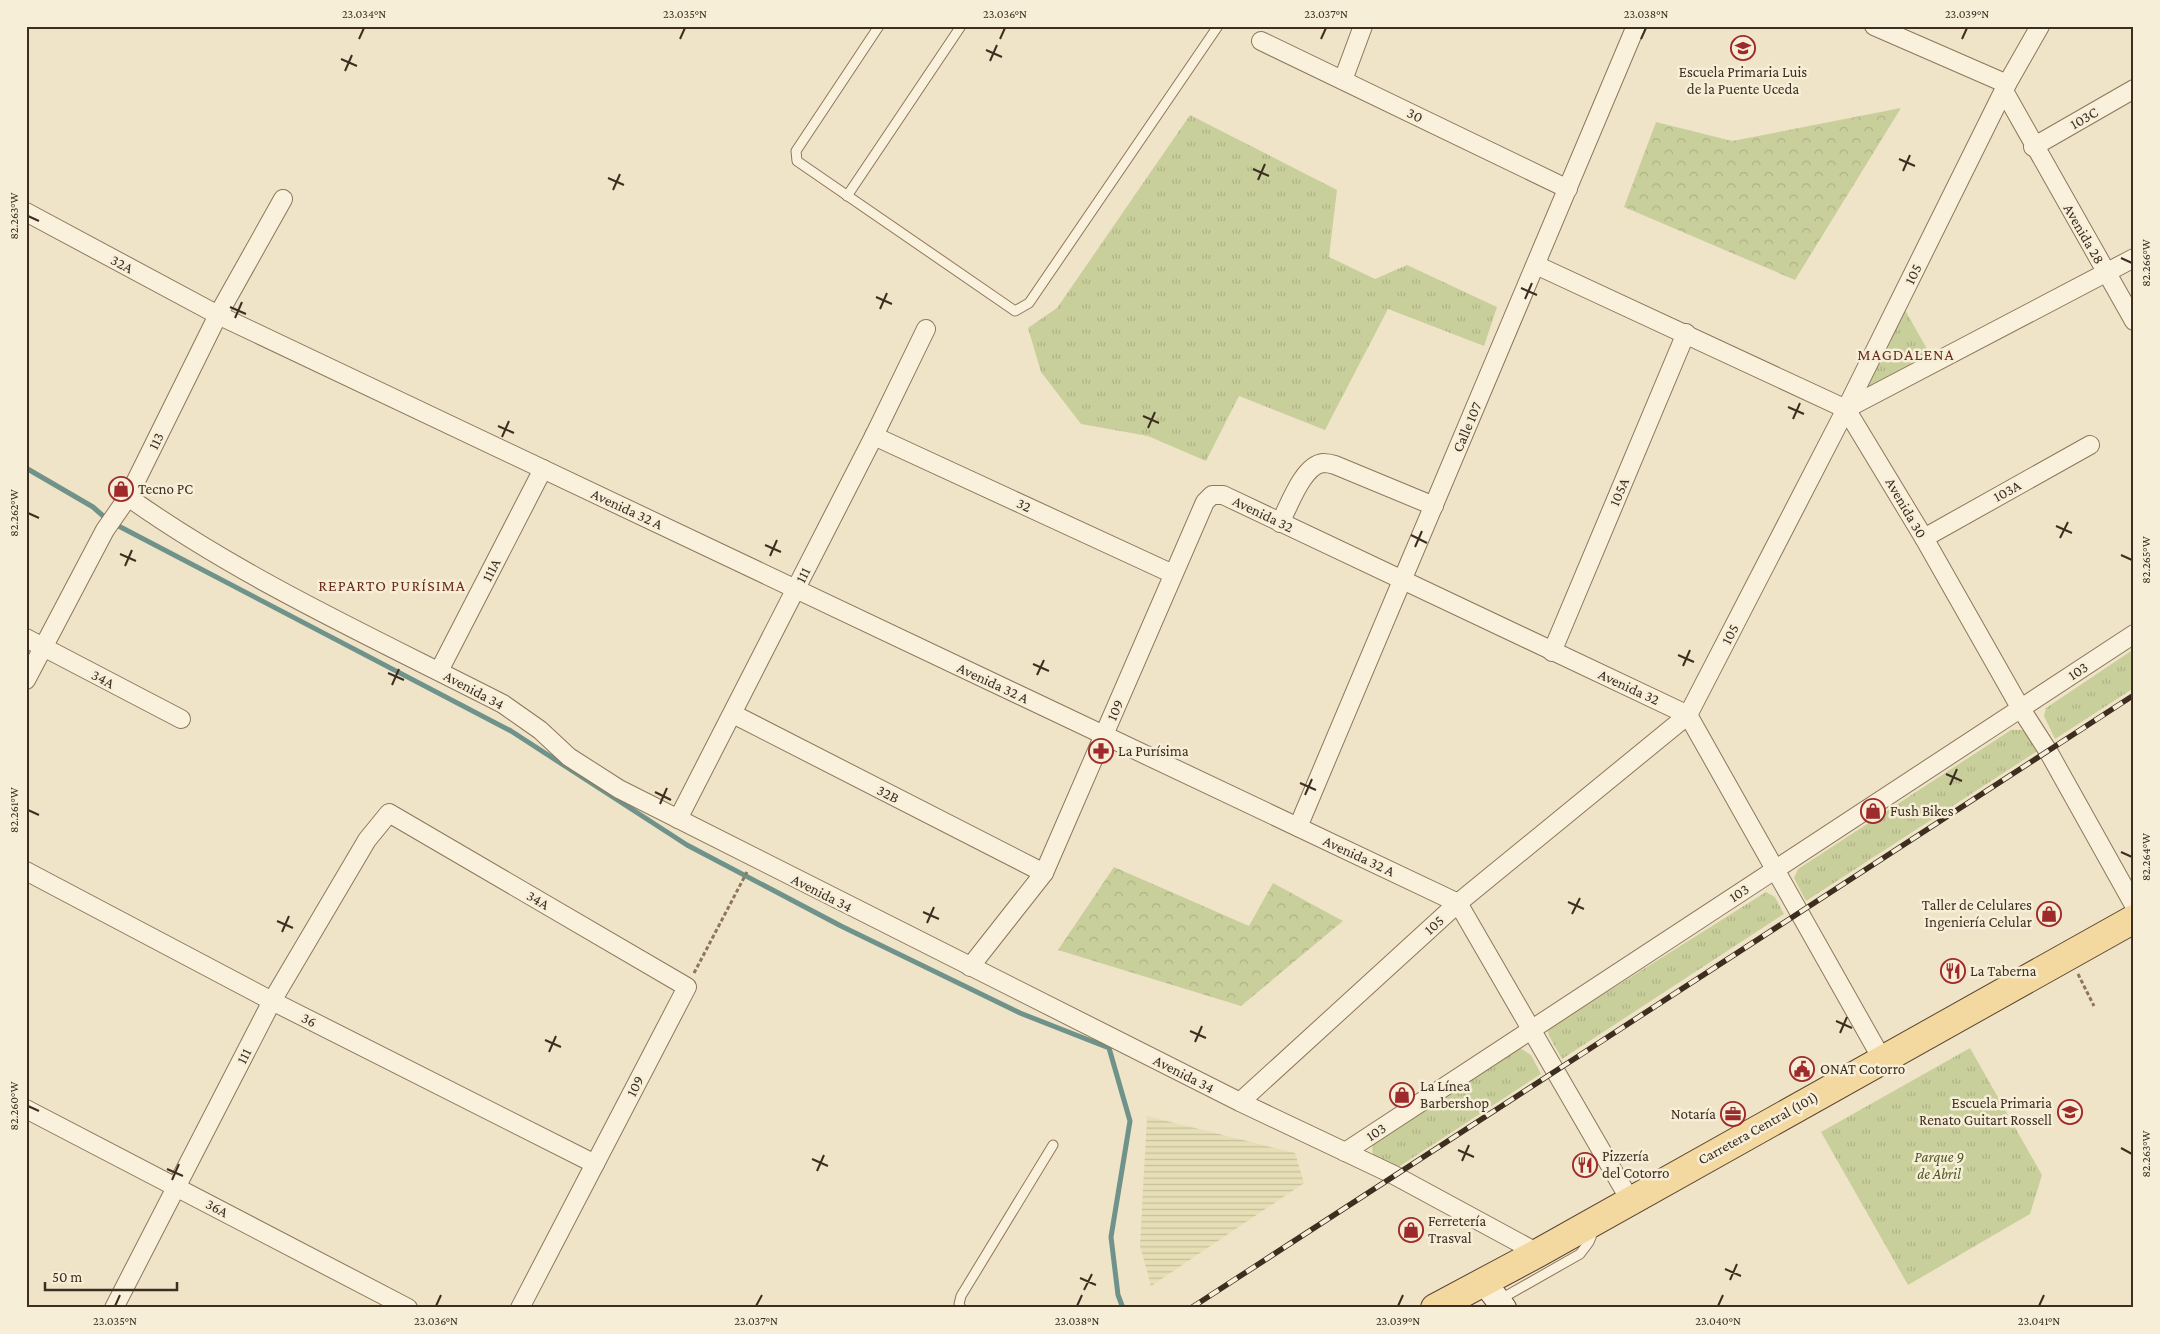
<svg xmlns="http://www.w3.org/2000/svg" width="2160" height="1334" font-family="'Crimson Pro',serif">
  <defs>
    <pattern id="farmland-rules" width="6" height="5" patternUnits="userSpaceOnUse" patternTransform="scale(1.25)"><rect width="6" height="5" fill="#e6deb5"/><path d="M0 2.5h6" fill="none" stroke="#c6bf9b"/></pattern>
    <pattern id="grass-tufts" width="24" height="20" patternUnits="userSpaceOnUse" patternTransform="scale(1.25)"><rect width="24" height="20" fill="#c9cf9b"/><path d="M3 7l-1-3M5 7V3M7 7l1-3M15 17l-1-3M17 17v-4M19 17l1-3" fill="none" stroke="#aeb285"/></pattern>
    <pattern id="forest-crowns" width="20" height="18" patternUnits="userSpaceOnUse" patternTransform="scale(1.25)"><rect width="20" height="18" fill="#c9cf9b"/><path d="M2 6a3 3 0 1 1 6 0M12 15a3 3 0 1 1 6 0" fill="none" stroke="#aeb285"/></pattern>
  </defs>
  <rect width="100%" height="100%" fill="#f0e4c8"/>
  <polygon fill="url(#farmland-rules)" points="1147,1116 1295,1153 1304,1183 1151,1286 1140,1246"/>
  <g fill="url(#grass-tufts)">
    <polygon points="1190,115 1337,190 1329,257 1375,279 1407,265 1497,307 1484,346 1388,309 1325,430 1239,396 1206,461 1148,436 1081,424 1041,372 1028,328 1057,308"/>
    <polygon points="1905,310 1931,356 1869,391 1867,386"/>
    <polygon points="2134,649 2134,688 2055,739 2044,716 2046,708"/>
    <polygon points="2011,730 2024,730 2039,750 1806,901 1794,878 1798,869"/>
    <polygon points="1766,892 1775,897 1784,914 1562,1059 1549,1036 1548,1031 1553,1026"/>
    <polygon points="1520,1048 1531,1055 1541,1074 1397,1168 1373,1156 1372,1147 1379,1139"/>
    <polygon points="1970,1048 2042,1175 2030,1214 1908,1285 1821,1132"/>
  </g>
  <g fill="url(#forest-crowns)">
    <polygon points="1901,108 1795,280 1624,207 1656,122 1732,141"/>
    <polygon points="1114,867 1249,926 1273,883 1343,921 1241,1006 1058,950"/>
  </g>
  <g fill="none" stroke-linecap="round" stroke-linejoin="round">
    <polyline stroke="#6f938a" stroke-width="5" points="26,468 93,507 109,521 511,731 687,845 841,926 1020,1013 1109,1048 1130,1121 1111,1237 1118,1295 1123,1308"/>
    <defs>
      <g id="lane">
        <polyline points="879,26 796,151 797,161 1015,311 1029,303 1218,26"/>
        <polyline points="847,196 961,26"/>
        <polyline points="1499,1300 1580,1254 1589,1242 1594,1230"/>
        <polyline points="961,1308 959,1304 961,1296 1053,1145"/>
      </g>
      <g id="street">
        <polyline points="1874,26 2007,84"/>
        <polyline points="1261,41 1568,189"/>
        <polyline points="1343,80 1363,26"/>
        <polyline points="2004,91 2134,321"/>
        <polyline points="2033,147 2134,89"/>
        <polyline points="26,212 218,315 1458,903 1630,1200"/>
        <polyline points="1536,265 1846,409 1924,538 2021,709 2048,751 2134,905"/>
        <polyline points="1846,409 2134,258"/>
        <polyline points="874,436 1173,574"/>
        <path d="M 128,497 C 245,580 376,639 503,704 L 540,730 L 569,757 L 619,789 L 1240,1102 L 1394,1175 L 1538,1253"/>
        <path d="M 1280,523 C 1289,506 1303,465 1323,463 C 1327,463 1332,464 1335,465 L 1434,506"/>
        <polyline points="1924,538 2090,445"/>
        <polyline points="26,638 181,719"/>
        <polyline points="1552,652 1686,333"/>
        <polyline points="439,671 543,469"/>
        <polyline points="26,680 105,530 128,497 218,315 283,199"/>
        <polyline points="733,714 1044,873"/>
        <polyline points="678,819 874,436 926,329"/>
        <polyline points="1298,827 1636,26"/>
        <polyline points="26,871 272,1001 595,1164"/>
        <polyline points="970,967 1044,873 1205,502 1212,495 1223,495 1688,715 1882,1059"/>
        <polyline points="1240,1102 1458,903 1688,715 1846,409 2007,84 2040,26"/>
        <polyline points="26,1109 408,1308"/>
        <polyline points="1345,1152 2134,634"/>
        <polyline points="114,1308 272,1001 367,840 389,813 687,987 520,1308"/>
      </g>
      <polyline id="secondary" points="1484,1282 1504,1308"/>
      <polyline id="primary" points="1435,1308 1538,1253 2134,919"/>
    </defs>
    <use href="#lane" stroke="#8d765c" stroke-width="11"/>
    <use href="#street" stroke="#8d765c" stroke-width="20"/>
    <use href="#secondary" stroke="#6f573f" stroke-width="26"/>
    <use href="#primary" stroke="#5b4430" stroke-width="30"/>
    <g stroke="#8d765c" stroke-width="3" stroke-dasharray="4 2.5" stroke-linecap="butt">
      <polyline points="694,973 747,872"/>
      <polyline points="2078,974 2094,1006"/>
    </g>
    <use href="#lane" stroke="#faf1dc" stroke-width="9"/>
    <use href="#street" stroke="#faf1dc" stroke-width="18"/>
    <use href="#secondary" stroke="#faf1dc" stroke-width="24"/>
    <use href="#primary" stroke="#f3d9a0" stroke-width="28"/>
    <defs>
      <polyline id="rail" points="1191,1308 2134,695"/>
    </defs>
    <use href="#rail" stroke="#3d2e20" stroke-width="5.5"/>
    <use href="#rail" stroke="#f7eed8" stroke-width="4" stroke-dasharray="11" stroke-linecap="butt"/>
  </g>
  <path fill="none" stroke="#3d2e20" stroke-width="2" d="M 359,39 L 364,28M 680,39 L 685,28M 1000,39 L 1005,28M 1321,39 L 1326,28M 1641,39 L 1646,28M 1962,39 L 1967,28M 986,50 L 1002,57M 341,59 L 357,66M 990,61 L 997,45M 345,71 L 352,55M 1899,159 L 1915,166M 1253,169 L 1269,176M 1903,171 L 1910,155M 608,178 L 624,185M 1258,180 L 1265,164M 613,190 L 620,174M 28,216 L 39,221M 2121,258 L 2132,263M 1521,288 L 1537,295M 876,297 L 892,304M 1525,299 L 1532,283M 230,307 L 246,314M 880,309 L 887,293M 235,318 L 242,302M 1788,407 L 1804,414M 1143,416 L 1159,423M 1793,419 L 1800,403M 498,426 L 514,433M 1148,428 L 1155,412M 502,437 L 509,421M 28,513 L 39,518M 2056,526 L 2072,533M 1411,535 L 1427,543M 2060,538 L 2068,522M 765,545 L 781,552M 1415,547 L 1422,531M 120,554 L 136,561M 2121,555 L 2132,560M 770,556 L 777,540M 125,566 L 132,550M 1678,655 L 1694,662M 1033,664 L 1049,671M 1683,666 L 1690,650M 388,673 L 404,680M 1037,675 L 1044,660M 392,685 L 399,669M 1946,774 L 1962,781M 1300,783 L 1316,790M 1950,785 L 1957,769M 655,792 L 671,800M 1305,795 L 1312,779M 660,804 L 667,788M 28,810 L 39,815M 2121,852 L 2132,857M 1568,902 L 1584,909M 923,912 L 939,919M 1572,914 L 1580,898M 277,921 L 293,928M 927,923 L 934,907M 282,932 L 289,916M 1836,1021 L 1852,1028M 1190,1031 L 1206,1038M 1840,1033 L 1847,1017M 545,1040 L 561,1047M 1195,1042 L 1202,1026M 549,1052 L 556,1036M 28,1106 L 39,1111M 2121,1148 L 2132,1154M 1458,1150 L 1474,1157M 812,1159 L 828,1166M 1462,1161 L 1469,1145M 167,1169 L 183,1176M 817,1171 L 824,1155M 172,1180 L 179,1164M 1725,1269 L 1741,1276M 1080,1278 L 1096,1285M 1730,1280 L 1737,1264M 1084,1290 L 1092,1274M 115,1306 L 120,1295M 436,1306 L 441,1295M 756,1306 L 762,1295M 1077,1306 L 1082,1295M 1398,1306 L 1403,1295M 1718,1306 L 1723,1295M 2039,1306 L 2044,1295"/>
  <defs>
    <symbol id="school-ring" viewBox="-11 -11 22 22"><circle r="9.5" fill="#f7eed8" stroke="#9e2a2b" stroke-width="1.5"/><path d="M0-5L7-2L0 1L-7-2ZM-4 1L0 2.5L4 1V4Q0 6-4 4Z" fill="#9e2a2b"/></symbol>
    <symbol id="shop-ring" viewBox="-11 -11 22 22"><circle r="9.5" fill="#f7eed8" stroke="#9e2a2b" stroke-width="1.5"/><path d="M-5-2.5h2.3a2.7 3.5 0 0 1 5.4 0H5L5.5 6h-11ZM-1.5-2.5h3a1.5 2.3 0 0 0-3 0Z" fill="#9e2a2b"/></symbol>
    <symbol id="pharmacy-ring" viewBox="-11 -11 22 22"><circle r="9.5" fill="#f7eed8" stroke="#9e2a2b" stroke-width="1.5"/><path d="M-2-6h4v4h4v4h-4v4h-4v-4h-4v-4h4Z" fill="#9e2a2b"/></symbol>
    <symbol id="restaurant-ring" viewBox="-11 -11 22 22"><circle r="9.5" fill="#f7eed8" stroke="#9e2a2b" stroke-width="1.5"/><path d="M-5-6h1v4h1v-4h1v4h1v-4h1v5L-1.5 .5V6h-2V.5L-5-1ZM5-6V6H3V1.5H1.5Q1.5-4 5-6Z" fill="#9e2a2b"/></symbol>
    <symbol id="civic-ring" viewBox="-11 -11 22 22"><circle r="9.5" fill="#f7eed8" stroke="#9e2a2b" stroke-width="1.5"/><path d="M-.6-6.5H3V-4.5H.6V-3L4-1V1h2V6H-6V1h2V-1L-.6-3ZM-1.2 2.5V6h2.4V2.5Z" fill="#9e2a2b"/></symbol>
    <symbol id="office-ring" viewBox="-11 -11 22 22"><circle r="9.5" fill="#f7eed8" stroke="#9e2a2b" stroke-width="1.5"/><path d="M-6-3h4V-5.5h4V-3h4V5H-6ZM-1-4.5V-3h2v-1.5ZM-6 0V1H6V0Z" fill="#9e2a2b"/></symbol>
  </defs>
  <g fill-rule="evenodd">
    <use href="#school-ring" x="1729" y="34" width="28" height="28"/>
    <use href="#shop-ring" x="107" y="475" width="28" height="28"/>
    <use href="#pharmacy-ring" x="1087" y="737" width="28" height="28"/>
    <use href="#shop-ring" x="1859" y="797" width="28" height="28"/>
    <use href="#shop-ring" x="2035" y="900" width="28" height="28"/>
    <use href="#restaurant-ring" x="1939" y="957" width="28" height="28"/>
    <use href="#civic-ring" x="1788" y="1055" width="28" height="28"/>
    <use href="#shop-ring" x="1388" y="1081" width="28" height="28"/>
    <use href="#school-ring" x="2056" y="1098" width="28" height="28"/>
    <use href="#office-ring" x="1719" y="1100" width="28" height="28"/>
    <use href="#restaurant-ring" x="1571" y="1151" width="28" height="28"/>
    <use href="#shop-ring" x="1397" y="1216" width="28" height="28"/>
  </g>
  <g text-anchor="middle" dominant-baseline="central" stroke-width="5" stroke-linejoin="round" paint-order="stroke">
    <g font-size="15" fill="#3d2e20" stroke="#f7eed8" text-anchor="start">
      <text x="1743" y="72" text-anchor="middle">Escuela Primaria Luis<tspan x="1743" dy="17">de la Puente Uceda</tspan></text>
      <text x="138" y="489">Tecno PC</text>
      <text x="1118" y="751">La Purísima</text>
      <text x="1890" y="811">Fush Bikes</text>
      <text x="2032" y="905" text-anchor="end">Taller de Celulares<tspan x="2032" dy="17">Ingeniería Celular</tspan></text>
      <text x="1970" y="971">La Taberna</text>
      <text x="1820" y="1069">ONAT Cotorro</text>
      <text x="1420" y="1086">La Línea<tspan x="1420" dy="17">Barbershop</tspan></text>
      <text x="2052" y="1103" text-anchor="end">Escuela Primaria<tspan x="2052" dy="17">Renato Guitart Rossell</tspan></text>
      <text x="1716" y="1114" text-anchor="end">Notaría</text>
      <text x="1602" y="1156">Pizzería<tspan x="1602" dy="17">del Cotorro</tspan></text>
      <text x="1428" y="1221">Ferretería<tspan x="1428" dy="17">Trasval</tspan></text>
    </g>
    <g font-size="15" fill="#3d2e20" stroke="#f7eed8">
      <text transform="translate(1415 115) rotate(26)">30</text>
      <text transform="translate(2084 118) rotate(-30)">103C</text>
      <text transform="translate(2084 234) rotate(60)">Avenida 28</text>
      <text transform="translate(122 264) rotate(28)">32A</text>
      <text transform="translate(1913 274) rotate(-64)">105</text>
      <text transform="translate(1467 427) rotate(-67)">Calle 107</text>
      <text transform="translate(156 441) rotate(-64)">113</text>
      <text transform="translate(2007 491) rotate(-29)">103A</text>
      <text transform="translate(1619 492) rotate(-67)">105A</text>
      <text transform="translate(1024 505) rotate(25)">32</text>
      <text transform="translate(1906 508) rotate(60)">Avenida 30</text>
      <text transform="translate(627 509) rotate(25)">Avenida 32 A</text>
      <text transform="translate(1263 514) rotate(26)">Avenida 32</text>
      <text transform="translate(491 570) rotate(-63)">111A</text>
      <text transform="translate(803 575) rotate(-63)">111</text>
      <text transform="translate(1730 634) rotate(-63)">105</text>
      <text transform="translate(2078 671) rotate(-34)">103</text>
      <text transform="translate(103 679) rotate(28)">34A</text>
      <text transform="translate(993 683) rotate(25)">Avenida 32 A</text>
      <text transform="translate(1629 687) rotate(25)">Avenida 32</text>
      <text transform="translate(474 690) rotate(28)">Avenida 34</text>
      <text transform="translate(1115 710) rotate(-67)">109</text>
      <text transform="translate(888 794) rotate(27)">32B</text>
      <text transform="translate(1359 856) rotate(25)">Avenida 32 A</text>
      <text transform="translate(822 893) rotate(27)">Avenida 34</text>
      <text transform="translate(1739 893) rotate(-33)">103</text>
      <text transform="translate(538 900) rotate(30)">34A</text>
      <text transform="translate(1434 925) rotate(-42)">105</text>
      <text transform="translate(309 1020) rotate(27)">36</text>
      <text transform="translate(244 1056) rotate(-63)">111</text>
      <text transform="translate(1184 1074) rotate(27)">Avenida 34</text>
      <text transform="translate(635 1086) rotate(-63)">109</text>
      <text transform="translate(1758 1128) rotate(-29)">Carretera Central (101)</text>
      <text transform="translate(1376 1132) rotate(-33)">103</text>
      <text transform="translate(217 1208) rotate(28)">36A</text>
    </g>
    <g font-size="15" font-style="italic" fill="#4d5a26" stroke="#f7eed8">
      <text x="1939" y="1157">Parque 9<tspan x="1939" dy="17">de Abril</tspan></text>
    </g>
    <g font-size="16" letter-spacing="1" fill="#6b2e1e" stroke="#f7eed8">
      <text x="1906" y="354">MAGDALENA</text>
      <text x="392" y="585">REPARTO PURÍSIMA</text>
    </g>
  </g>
  <rect width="2160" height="1334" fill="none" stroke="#f7eed8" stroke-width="55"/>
  <path d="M45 1282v8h132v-8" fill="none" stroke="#3d2e20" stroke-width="2.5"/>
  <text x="52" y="1282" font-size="15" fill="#3d2e20" stroke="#f7eed8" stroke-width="4" paint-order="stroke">50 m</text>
  <rect x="28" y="28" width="2104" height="1278" fill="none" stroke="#3d2e20" stroke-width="2"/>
  <g font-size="12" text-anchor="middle" fill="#3d2e20">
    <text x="364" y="18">23.034°N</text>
    <text x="685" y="18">23.035°N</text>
    <text x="1005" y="18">23.036°N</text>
    <text x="1326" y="18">23.037°N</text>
    <text x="1646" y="18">23.038°N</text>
    <text x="1967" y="18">23.039°N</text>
    <text transform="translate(14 216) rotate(-90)" y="4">82.263°W</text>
    <text transform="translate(2146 263) rotate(-90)" y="4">82.266°W</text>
    <text transform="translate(14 513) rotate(-90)" y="4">82.262°W</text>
    <text transform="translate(2146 560) rotate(-90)" y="4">82.265°W</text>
    <text transform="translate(14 810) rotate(-90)" y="4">82.261°W</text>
    <text transform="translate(2146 857) rotate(-90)" y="4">82.264°W</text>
    <text transform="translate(14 1106) rotate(-90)" y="4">82.260°W</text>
    <text transform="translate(2146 1154) rotate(-90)" y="4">82.263°W</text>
    <text x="115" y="1325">23.035°N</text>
    <text x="436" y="1325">23.036°N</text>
    <text x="756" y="1325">23.037°N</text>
    <text x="1077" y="1325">23.038°N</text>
    <text x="1398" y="1325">23.039°N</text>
    <text x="1718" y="1325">23.040°N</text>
    <text x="2039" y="1325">23.041°N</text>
  </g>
</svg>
